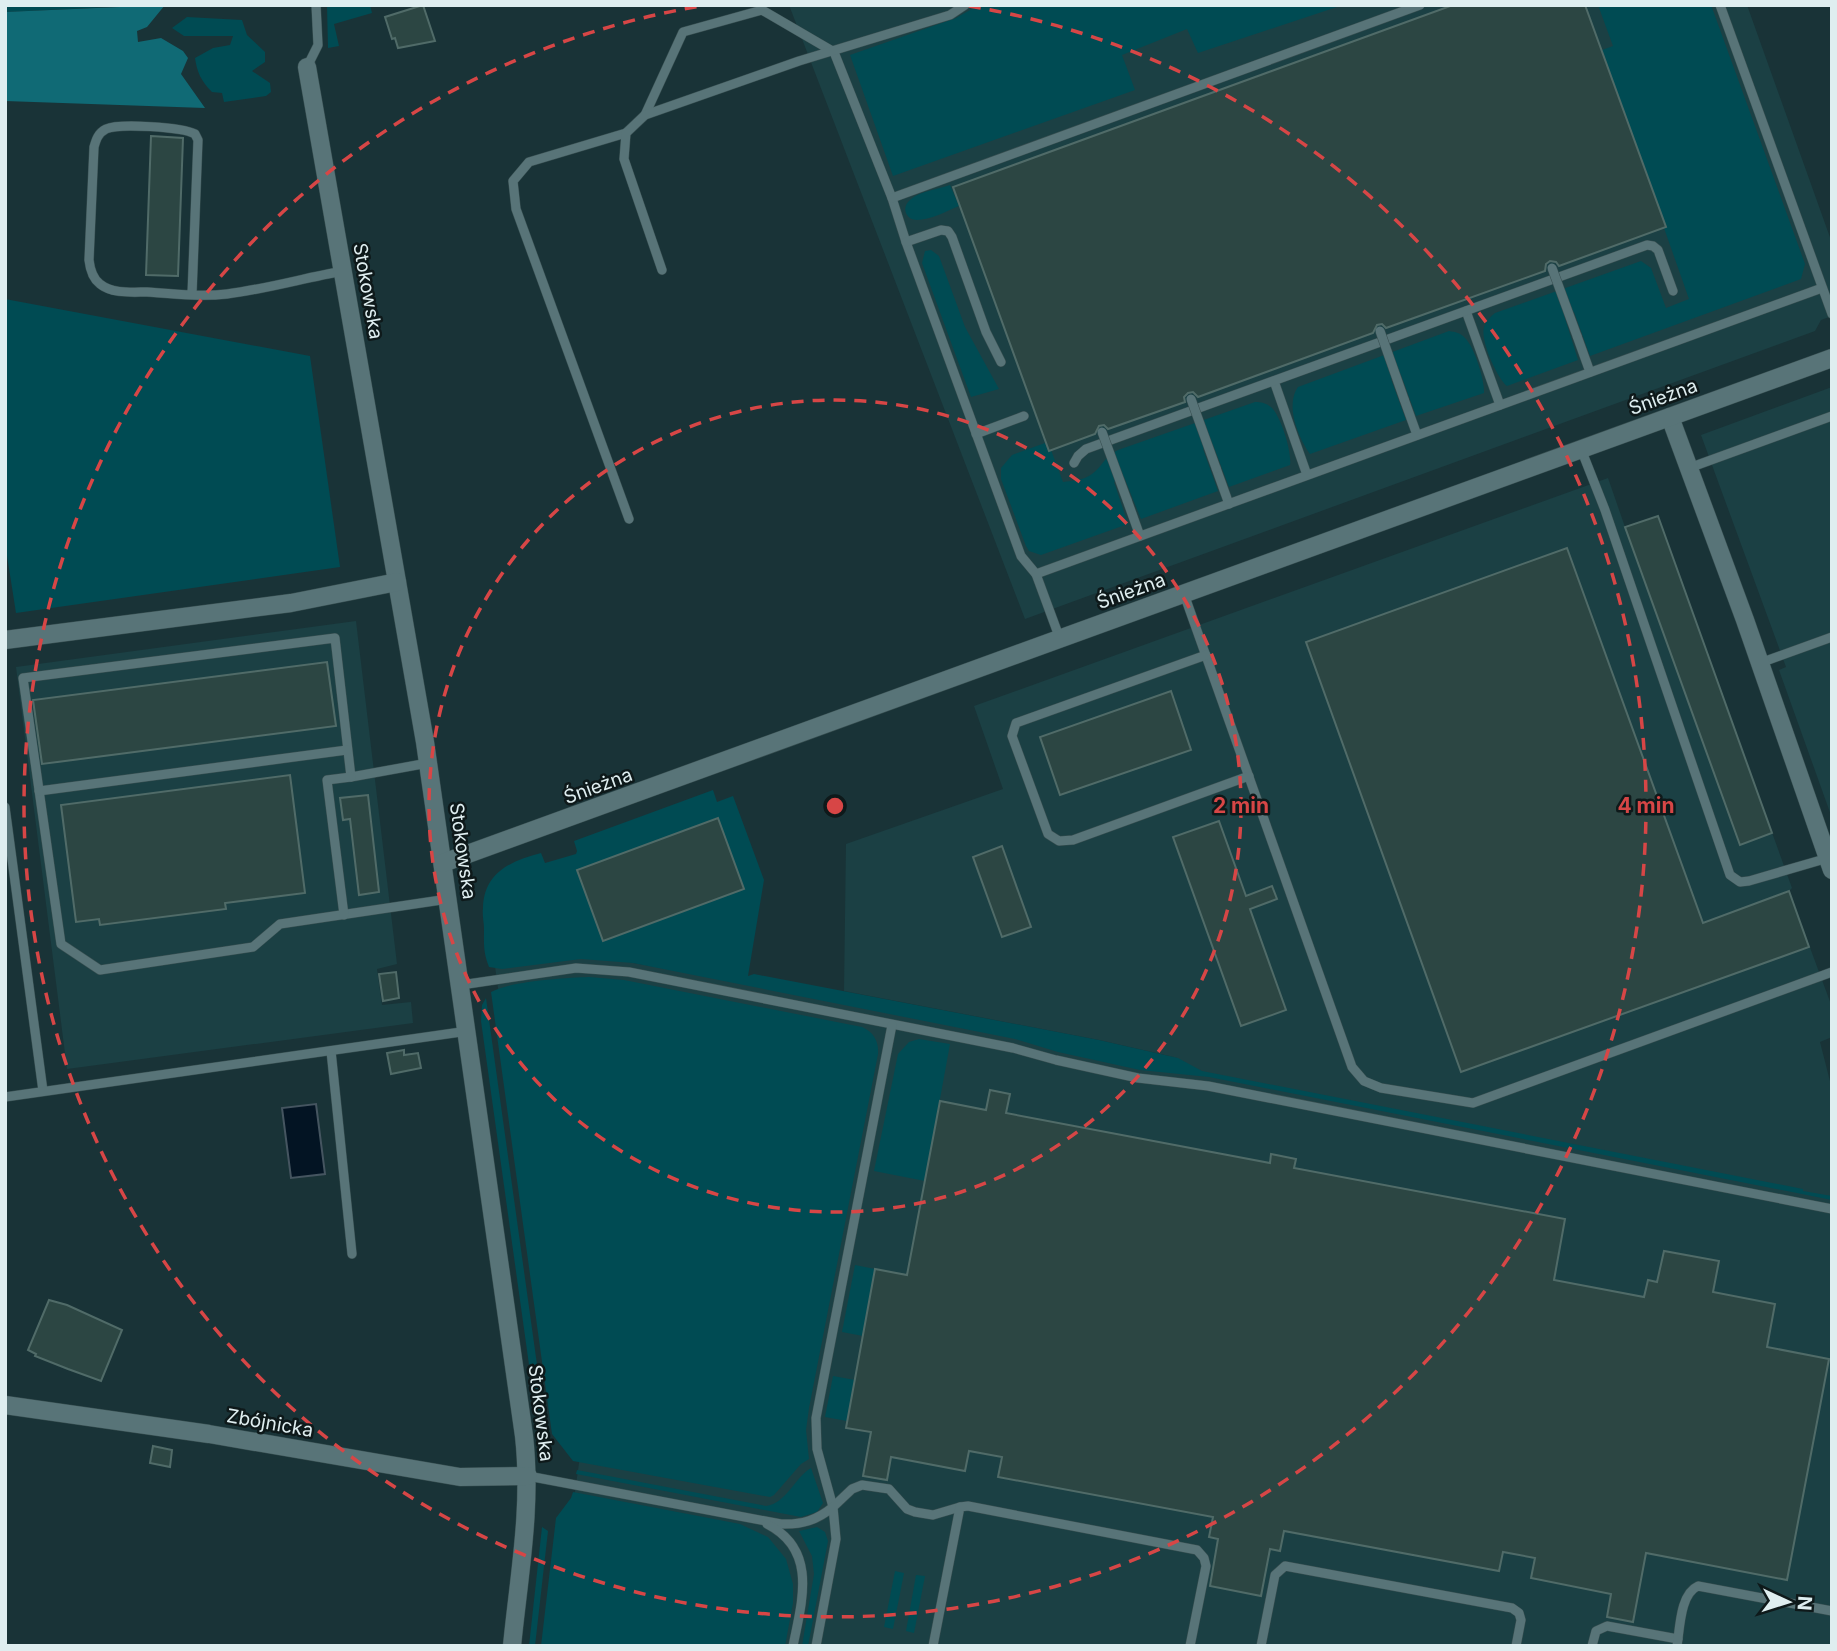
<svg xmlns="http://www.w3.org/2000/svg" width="1837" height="1651" font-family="Inter,sans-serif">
  <rect width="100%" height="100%" fill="#193337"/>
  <g fill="#1b4044">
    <polygon points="789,5 1747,5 1832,243 1832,316 1821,320 1815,331 1025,619"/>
    <polygon points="1832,387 1832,818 1779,670 1786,667 1701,435"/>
    <polygon points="1608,478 1625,527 1658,516 1792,888 1789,891 1832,1007 1832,1037 1820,1042 1832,1089 1832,1646 548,1646 573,1506 580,1456 559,1428 494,959 559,950 1178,1058 1099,1040 844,991 846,844 1003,789 974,706"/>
    <polygon points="356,621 397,964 377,969 382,1005 411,1002 413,1023 67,1069 16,667"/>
  </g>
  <g fill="#004b53">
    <polygon points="5,5 156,5 5,12"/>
    <polygon points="327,5 370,5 372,13 334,24 339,46 328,48"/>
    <polygon points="979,5 1343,5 1198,53 1187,29 1122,55 1135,90 893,176 850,55 956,18"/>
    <path d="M 1598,5 L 1711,5 L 1805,264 L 1801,279 L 1590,356 L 1574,312 L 1564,315 L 1578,360 L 1507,386 C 1497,378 1480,340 1484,327 C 1486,321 1490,317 1495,313 L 1641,261 L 1651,268 L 1666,308 L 1689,299 L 1664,228 L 1665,225 L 1602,50 L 1613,46 Z"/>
    <path d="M 187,17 L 242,20 L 247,35 L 265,52 L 265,62 L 252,71 L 270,83 L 271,92 L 266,96 L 224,102 L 222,93 L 212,92 C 201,81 197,72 195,58 L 213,48 L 230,45 L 233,36 L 184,36 L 172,28 Z"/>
    <path d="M 950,185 L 959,206 C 947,211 930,220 917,220 C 907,220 901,209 909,201 C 917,192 938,189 950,185 Z"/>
    <polygon points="931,250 939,256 965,327 999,389 971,397 922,263 925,251"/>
    <polygon points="5,299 310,356 340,567 16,613 5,543"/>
    <path d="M 1449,331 C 1455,332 1461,333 1465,338 C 1474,346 1485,381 1484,393 L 1416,416 L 1401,375 L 1391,379 L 1406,420 L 1310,454 C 1298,437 1285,405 1298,387 Z"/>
    <path d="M 1255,402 C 1261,402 1266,403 1271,407 C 1281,416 1292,452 1290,465 L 1229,487 L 1213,445 L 1203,449 L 1218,491 L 1141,519 L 1124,477 L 1114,482 L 1128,524 L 1041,555 L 1029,551 L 1026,546 L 1001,479 L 1001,468 L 1012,455 L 1045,443 L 1048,451 L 1051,450 L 1063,482 C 1072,481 1084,480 1092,474 C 1103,466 1103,458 1118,450 Z"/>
    <path d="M 713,790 L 717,802 L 733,796 L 764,880 L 748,976 L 754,974 L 1099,1040 L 1178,1058 L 1202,1071 L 1803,1189 L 1803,1191 L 1832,1196 L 1832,1200 L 1209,1077 L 1140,1070 L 1058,1052 L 1015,1039 L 633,963 L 581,959 L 502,969 L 489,967 C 483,951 484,945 484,929 C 484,922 482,915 483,908 C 484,872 511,861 541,853 L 545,863 L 576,854 L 577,851 L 574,841 Z"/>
    <path d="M 589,977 L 624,980 L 862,1027 C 874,1032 879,1042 878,1054 L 809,1408 L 806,1430 L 809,1459 L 801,1464 L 774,1495 L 770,1497 L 573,1461 L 552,1434 L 491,992 C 511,981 564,978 589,977 Z"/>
    <polygon points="486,998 545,1422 538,1429 481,1021 482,1005"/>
    <polygon points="919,1039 950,1044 925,1181 874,1171 898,1054 909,1042"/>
    <polygon points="855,1265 875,1269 863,1336 842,1332"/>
    <polygon points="833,1376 855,1380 847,1421 825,1417"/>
    <path d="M 811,1468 L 823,1503 L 817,1512 L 801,1517 L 576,1474 L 577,1470 L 766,1506 C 787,1503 794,1478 811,1468 Z"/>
    <polygon points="573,1492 740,1524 768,1537 786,1559 793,1584 793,1603 785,1646 541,1646 556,1518 571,1498"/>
    <polygon points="542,1527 548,1531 535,1646 529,1646"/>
    <polygon points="817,1527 825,1532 828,1541 808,1646 802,1646 814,1574 812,1556 799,1531"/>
    <polygon points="895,1571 904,1573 893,1629 884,1627"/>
    <polygon points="916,1575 925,1576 914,1633 906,1631"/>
  </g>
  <polygon fill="#106a75" points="165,5 147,27 137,31 138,42 161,38 183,51 188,58 181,74 205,108 5,101 5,12"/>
  <polygon fill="#031423" stroke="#455560" stroke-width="2" points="316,1104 325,1174 291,1178 282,1108"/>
  <g fill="#2c4643" stroke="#506b68" stroke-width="2">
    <polygon points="423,5 435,41 398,48 395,38 392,39 385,17"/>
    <polygon points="1453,5 1585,5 1666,227 1559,266 1556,262 1550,261 1546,264 1545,271 1386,328 1382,324 1377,325 1373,333 1198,397 1193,392 1188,393 1184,397 1185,402 1108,429 1104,425 1099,426 1095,434 1049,451 953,187"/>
    <polygon points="151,136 183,138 178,276 146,275"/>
    <polygon points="1658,516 1772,833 1740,845 1625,527"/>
    <polygon points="1567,548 1703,923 1789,891 1809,947 1461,1072 1306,642"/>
    <polygon points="327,662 336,726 42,764 33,700"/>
    <polygon points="1171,691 1191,750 1060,795 1040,737"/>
    <polygon points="290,775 305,893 225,903 226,909 100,925 99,919 76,922 61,805"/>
    <polygon points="368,795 379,892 359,895 350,819 343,820 340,798"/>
    <polygon points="718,818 744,889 603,941 577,870"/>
    <polygon points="1219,821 1246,896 1272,886 1277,899 1250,909 1286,1010 1241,1026 1173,837"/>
    <polygon points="1002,846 1031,927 1002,937 973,857"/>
    <polygon points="396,972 399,998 383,1001 379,974"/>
    <polygon points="404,1050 404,1055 418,1053 421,1068 391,1074 387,1053"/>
    <polygon points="990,1090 1010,1094 1006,1113 1270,1163 1271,1154 1296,1159 1294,1168 1565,1219 1554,1280 1644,1297 1648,1280 1657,1282 1664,1251 1719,1261 1713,1292 1775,1304 1767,1347 1829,1359 1787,1580 1646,1553 1633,1622 1607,1617 1611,1594 1531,1578 1535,1558 1503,1552 1499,1571 1284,1531 1280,1551 1270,1549 1261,1596 1210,1586 1218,1539 1209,1537 1213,1517 998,1477 1002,1457 969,1451 965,1471 891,1457 887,1480 863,1476 871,1432 846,1428 875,1269 907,1275 940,1101 986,1110"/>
    <polygon points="49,1300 67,1305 122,1330 101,1381 68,1369 35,1356 36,1354 28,1350"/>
    <polygon points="153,1446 172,1450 170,1467 150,1463"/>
  </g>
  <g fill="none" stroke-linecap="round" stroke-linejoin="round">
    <defs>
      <g id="service">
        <polyline points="1720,5 1832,314"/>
        <polyline points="307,67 318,45 316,5"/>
        <polyline points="645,115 683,32 762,10 834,52 892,198 906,242 1021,556 1036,574 1060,639"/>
        <polyline points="626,133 529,162 513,181 516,209 629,519"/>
        <polyline points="892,198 1420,5"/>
        <polyline points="906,242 941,230 948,231 952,237 986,332 1001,362"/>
        <polyline points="662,270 624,159 626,133 645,115 799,61 950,15 965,5"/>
        <path d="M 192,294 L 198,140 L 195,134 C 182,127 119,123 106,129 C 98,133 96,140 94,147 L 89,260 C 90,269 92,278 100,284 C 112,294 132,292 147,292 C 173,294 201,297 227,294 C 266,289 304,278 343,271"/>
        <polyline points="1466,311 1500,405"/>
        <polyline points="1577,336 1590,372"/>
        <polyline points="1274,381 1307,475"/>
        <polyline points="1404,399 1417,435"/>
        <polyline points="976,434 1024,416"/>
        <polyline points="1581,449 1605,510 1730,875 1740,882 1749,881 1828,858"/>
        <polyline points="1074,463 1078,456 1086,449 1647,245 1653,246 1658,250 1673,291"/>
        <polyline points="1216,468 1229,504"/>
        <polyline points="1689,468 1832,416"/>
        <polyline points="1127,500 1140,536"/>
        <polyline points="1036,574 1822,288"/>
        <polyline points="1184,594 1352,1067 1364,1081 1381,1088 1473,1103 1832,972"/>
        <polyline points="1206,655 1016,723 1012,736 1048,834 1059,841 1073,840 1249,776"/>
        <polyline points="1760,663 1832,637"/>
        <polyline points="428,763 351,777 335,638 23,678 61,944 100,970 253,947 280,924 448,899"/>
        <polyline points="39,791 347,750"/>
        <polyline points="5,807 43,1091"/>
        <polyline points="344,915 327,780 351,777"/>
        <polyline points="461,985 576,968 629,972 1013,1048 1056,1060 1138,1078 1208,1086 1832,1209"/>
        <polyline points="331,1051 352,1254"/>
        <polyline points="5,1097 468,1031"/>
        <path d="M 528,1476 L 781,1524 C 802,1525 817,1520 833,1507 L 817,1449 L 816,1418 L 892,1025"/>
        <path d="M 767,1524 C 818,1550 802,1601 793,1646"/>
        <polyline points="816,1646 836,1539 833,1507 852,1489 862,1485 889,1489 907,1509 915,1512 933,1515 960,1507"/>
        <polyline points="933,1646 960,1507 968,1506 1197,1550 1204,1558 1206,1566 1190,1646"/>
        <polyline points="1261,1646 1275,1575 1285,1566 1512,1608 1519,1613 1521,1620 1516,1646"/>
        <polyline points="1592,1646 1596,1631 1607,1626 1678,1639"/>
        <path d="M 1677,1646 C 1680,1628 1680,1594 1698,1586 L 1832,1611"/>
      </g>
      <g id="minor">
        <path d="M 307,67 L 425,742 L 524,1436 C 532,1507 519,1575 512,1646"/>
        <polyline points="1670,417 1745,620 1832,870"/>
        <polyline points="5,640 291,603 397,582"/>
        <polyline points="443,863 1832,358"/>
        <polyline points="5,1405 209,1434 460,1477 528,1476"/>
      </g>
    </defs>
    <use href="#service" stroke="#374e50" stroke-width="10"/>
    <use href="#minor" stroke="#374e50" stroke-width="19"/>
    <use href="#service" stroke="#587478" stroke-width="9"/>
    <use href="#minor" stroke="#587478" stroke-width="18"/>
    <defs>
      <g id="service-bridge">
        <polyline points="1552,268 1577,336"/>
        <polyline points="1380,331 1404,399"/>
        <polyline points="1191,399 1216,468"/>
        <polyline points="1102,432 1127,500"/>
      </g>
    </defs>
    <use href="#service-bridge" stroke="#374e50" stroke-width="10" stroke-linecap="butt"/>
    <use href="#service-bridge" stroke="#587478" stroke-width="9"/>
  </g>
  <g fill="none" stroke="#d74646" stroke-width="3.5" stroke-dasharray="12 9">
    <circle cx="835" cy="806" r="406"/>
    <path d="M969 6A811 811 0 1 1 701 6"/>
  </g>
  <g text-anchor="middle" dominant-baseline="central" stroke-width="5" stroke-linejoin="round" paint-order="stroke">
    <g font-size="19" fill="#dfeef0" stroke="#0e191a">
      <text transform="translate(368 291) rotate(80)">Stokowska</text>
      <text transform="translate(1663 397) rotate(-20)">Śnieżna</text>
      <text transform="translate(1131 591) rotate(-20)">Śnieżna</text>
      <text transform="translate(598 786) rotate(-20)">Śnieżna</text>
      <text transform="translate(463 851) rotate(82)">Stokowska</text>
      <text transform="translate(541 1413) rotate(83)">Stokowska</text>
      <text transform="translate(270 1423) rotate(10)">Zbójnicka</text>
    </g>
  </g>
  <circle cx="835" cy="806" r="10" fill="#d74646" stroke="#0e191a" stroke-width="3.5"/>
  <g font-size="21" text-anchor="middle" font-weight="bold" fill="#d74646" stroke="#0e191a" stroke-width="5" stroke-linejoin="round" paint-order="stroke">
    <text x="1241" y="813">2 min</text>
    <text x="1646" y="813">4 min</text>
  </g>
  <rect width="1837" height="1651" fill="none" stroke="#dfeef0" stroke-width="14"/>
  <g transform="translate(1788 1602) rotate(94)" stroke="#0e191a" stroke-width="5" paint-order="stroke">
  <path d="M0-5L12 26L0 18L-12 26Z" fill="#dfeef0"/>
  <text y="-10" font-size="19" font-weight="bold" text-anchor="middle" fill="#dfeef0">N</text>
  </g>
</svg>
